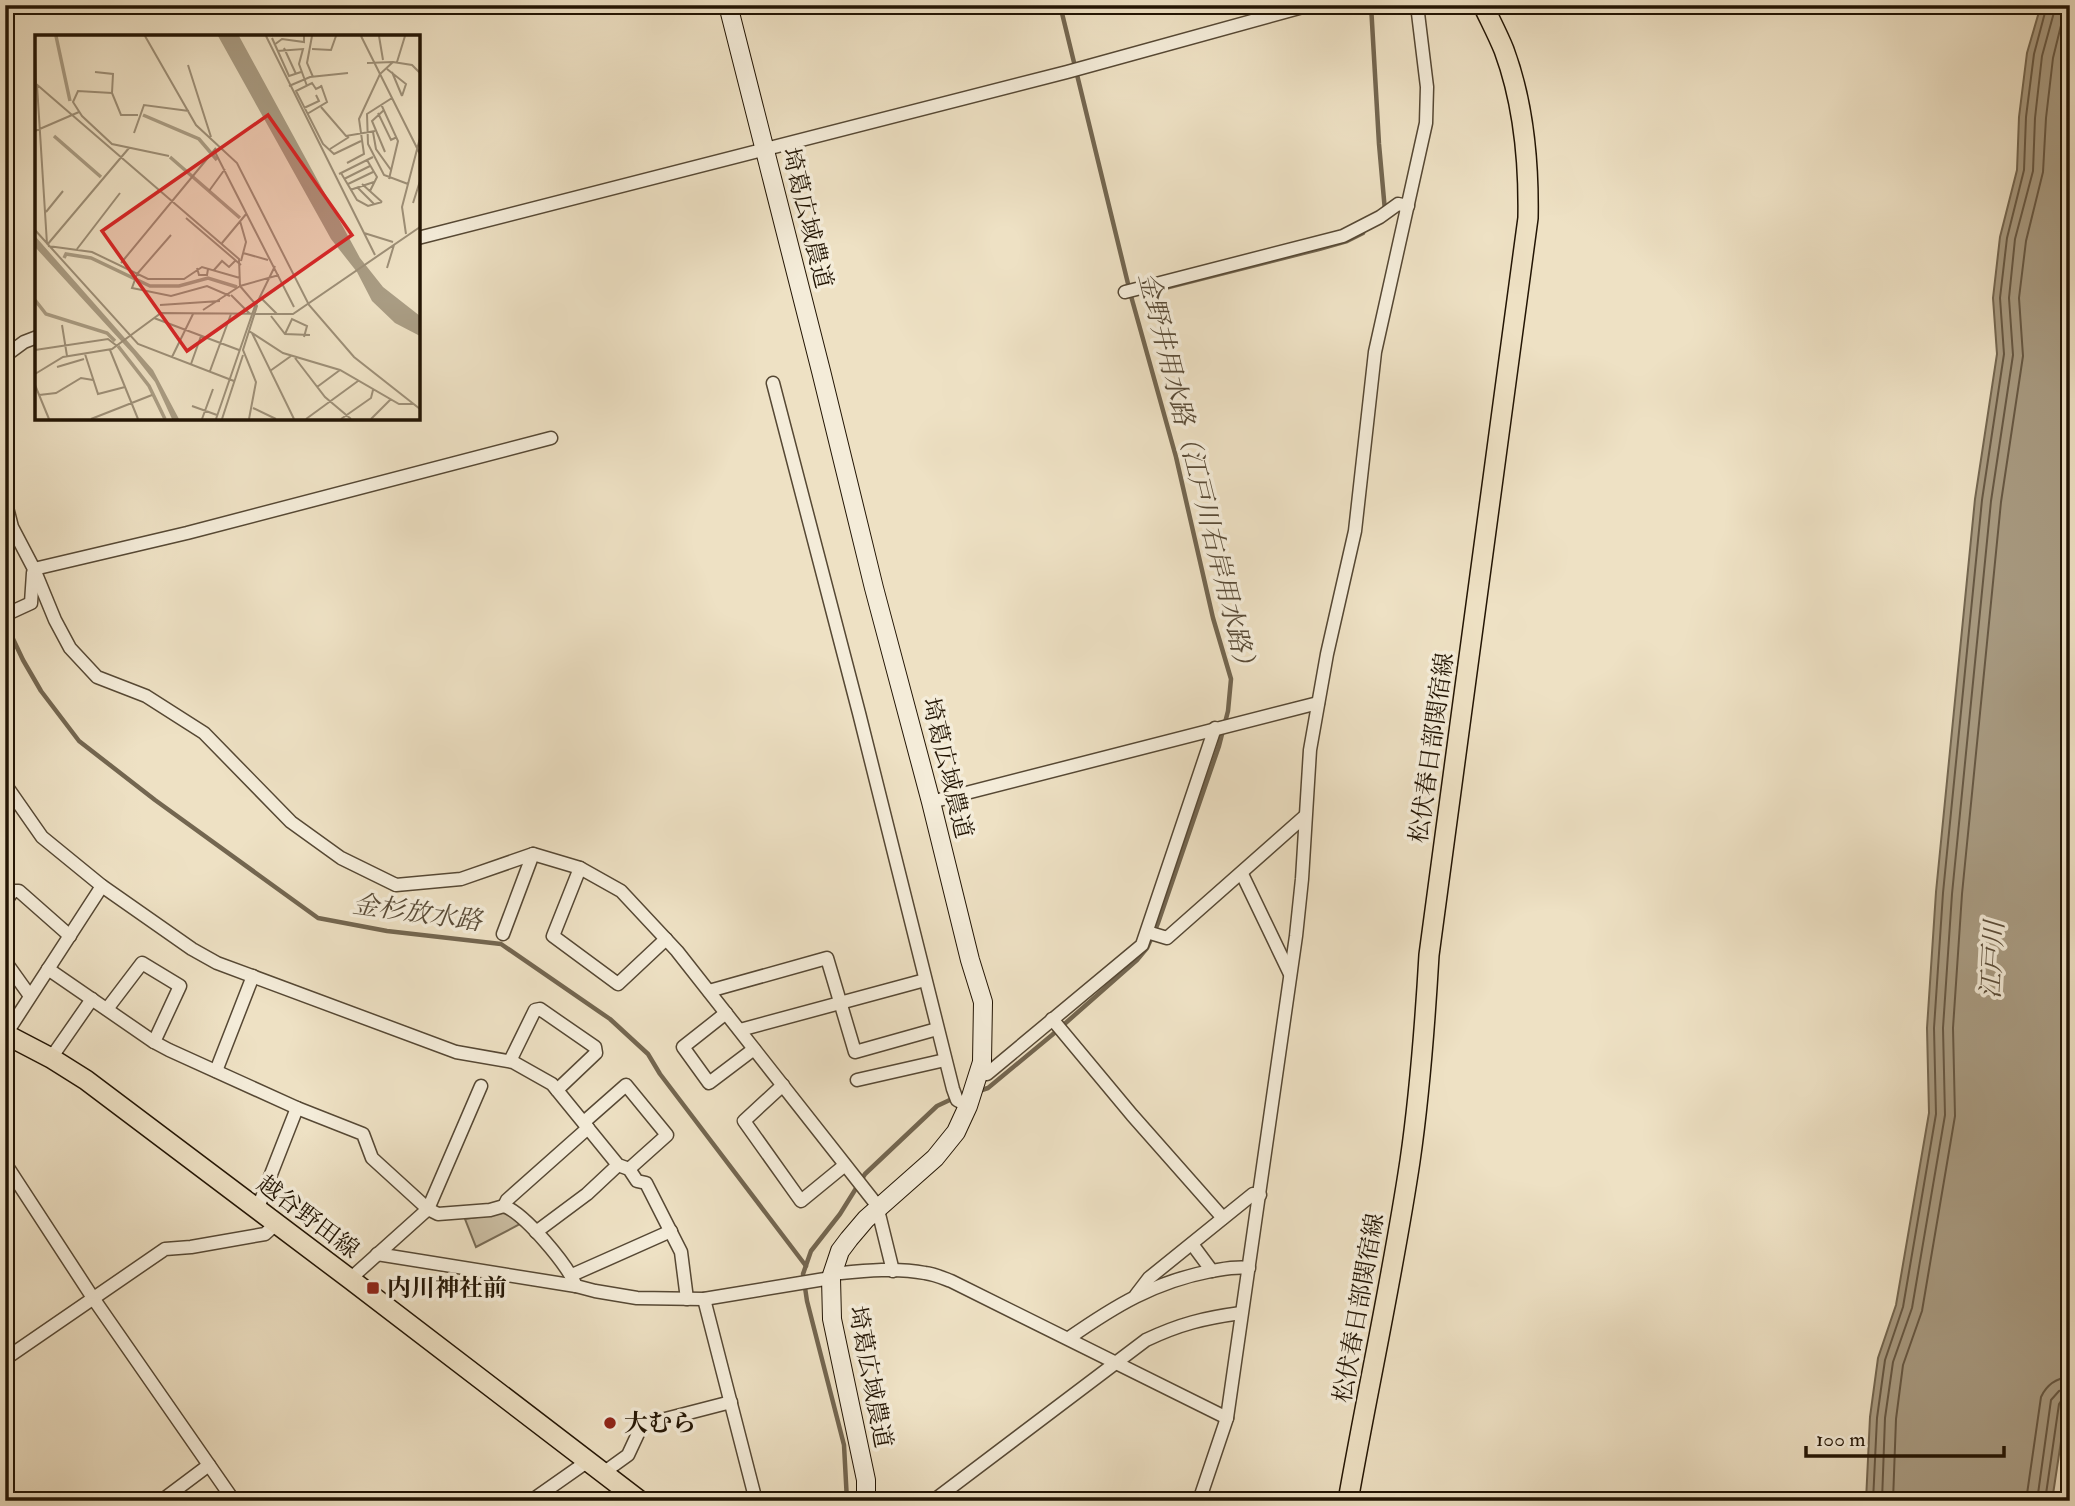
<svg xmlns="http://www.w3.org/2000/svg" width="2075" height="1506" font-family="'IM FELL Double Pica','Noto Serif JP',serif">
  <rect width="100%" height="100%" fill="#eee1c4"/>
  <filter id="stains"><feTurbulence type="fractalNoise" baseFrequency=".00286" numOctaves="4"/><feColorMatrix values="0 0 0 0 .2 0 0 0 0 .09 0 0 0 0 .02 0 0 0 .5 -.17"/></filter>
  <radialGradient id="worn" r=".72"><stop offset=".6" stop-color="#630" stop-opacity="0"/><stop offset="1" stop-color="#630" stop-opacity=".3"/></radialGradient>
  <polygon fill="#cbbea3" stroke="#776a54" stroke-width="2" points="502,1213 507,1213 522,1223 476,1247 465,1219"/>
  <polygon fill="#a99c83" stroke="#736650" stroke-width="2" points="2041,5 2070,5 2070,1382 2052,1501 1866,1501 1870,1417 1878,1358 1896,1305 1929,1113 1927,1028 1936,892 1975,499 1997,354 1993,298 2000,237 2017,170 2019,117 2027,53"/>
  <g fill="none" stroke-linecap="round" stroke-linejoin="round">
    <g stroke="#665844" stroke-width="2">
      <polyline points="1873,1501 1877,1418 1885,1360 1903,1307 1936,1114 1934,1028 1943,893 1982,500 2004,354 2000,298 2007,238 2024,170 2026,117 2034,54 2047,5"/>
      <polyline points="1882,1501 1885,1418 1893,1362 1912,1308 1945,1115 1943,1028 1952,894 1991,501 2013,355 2009,298 2015,239 2033,171 2035,118 2042,56 2056,5"/>
      <polyline points="1893,1501 1896,1419 1903,1365 1922,1311 1955,1116 1953,1028 1962,894 2001,502 2023,356 2019,298 2026,241 2043,172 2046,118 2053,58 2066,5"/>
      <path d="M 2026,1501 L 2041,1397 C 2047,1384 2056,1378 2070,1377"/>
      <polyline points="2037,1501 2051,1400 2059,1391 2070,1388"/>
      <polyline points="2045,1501 2059,1404 2063,1398 2070,1397"/>
    </g>
    <g stroke="#736650" stroke-width="4.5">
      <polyline points="1371,5 1379,144 1385,211"/>
      <polyline points="1153,291 1319,249 1347,241 1363,233"/>
      <polyline points="5,622 23,660 41,691 79,741 155,800 318,918 387,931 501,944 610,1019 648,1054 660,1074 806,1266"/>
      <polyline points="979,1091 988,1088 1052,1035 1137,960 1147,948 1158,923 1219,746 1228,711 1231,679 1213,618 1176,457 1131,296 1060,5"/>
      <polyline points="847,1501 844,1445 807,1301 803,1274 811,1251 840,1214 865,1174 937,1106 954,1098"/>
    </g>
    <defs>
      <g id="street">
        <polyline points="418,238 1067,72 1310,5"/>
        <polyline points="1125,292 1343,236 1380,217 1398,204 1408,206"/>
        <polyline points="5,356 24,342 37,337"/>
        <polyline points="773,383 859,713 953,1089 957,1100 968,1106"/>
        <polyline points="5,500 12,527 34,569 55,620 70,648 97,677 146,696 204,733 291,822 341,858 396,885 461,879 533,854 580,868 621,891 677,951 880,1209"/>
        <polyline points="34,569 187,533 551,438"/>
        <polyline points="5,615 31,603 33,573"/>
        <polyline points="5,784 42,837 102,886 192,949 217,963 456,1052 513,1062 552,1084 618,1165 629,1169 637,1181 646,1183 681,1252 687,1299"/>
        <polyline points="931,802 1318,703"/>
        <polyline points="580,868 553,936 618,984 666,939"/>
        <polyline points="1242,874 1290,974"/>
        <polyline points="5,902 13,891 19,891 70,936"/>
        <polyline points="1147,932 1167,938 1305,816"/>
        <polyline points="503,934 533,854"/>
        <polyline points="5,961 30,996"/>
        <path d="M 48,969 L 154,1042 L 169,1050 L 297,1108 L 363,1134 L 372,1158 L 428,1209 L 438,1214 L 490,1210 L 504,1206 C 525,1214 567,1264 576,1286"/>
        <polyline points="709,991 827,958 855,1052 937,1029"/>
        <polyline points="107,1009 142,963 180,986 154,1042"/>
        <polyline points="726,1013 683,1047 709,1083 754,1049"/>
        <polyline points="1052,1019 1132,1115 1223,1218"/>
        <polyline points="740,1030 925,980"/>
        <polyline points="6,1034 102,886"/>
        <polyline points="51,1058 92,999"/>
        <polyline points="510,1061 535,1010 540,1009 595,1047 596,1053 557,1090"/>
        <polyline points="216,1071 253,976"/>
        <polyline points="979,1073 987,1074 1142,945 1215,728"/>
        <polyline points="857,1080 945,1060"/>
        <polyline points="783,1085 744,1121 801,1201 845,1165"/>
        <polyline points="584,1122 626,1085 667,1135 629,1169"/>
        <polyline points="5,1163 93,1298 234,1501"/>
        <polyline points="504,1206 507,1200 588,1128"/>
        <polyline points="257,1210 297,1108"/>
        <polyline points="878,1210 893,1271"/>
        <polyline points="536,1232 587,1194 618,1165"/>
        <polyline points="1192,1244 1212,1271"/>
        <polyline points="377,1254 576,1286 595,1291 637,1298 704,1299 831,1278"/>
        <path d="M 832,1274 C 862,1271 895,1267 925,1273 C 934,1274 943,1278 951,1281 L 1227,1418"/>
        <polyline points="572,1275 671,1231"/>
        <polyline points="350,1279 428,1209 481,1086"/>
        <polyline points="1136,1295 1149,1278 1253,1194 1260,1195"/>
        <polyline points="704,1299 756,1501"/>
        <path d="M 1069,1338 C 1115,1306 1154,1282 1211,1271 C 1224,1269 1236,1266 1249,1268"/>
        <polyline points="5,1359 165,1249 191,1247 265,1234 276,1224"/>
        <polyline points="603,1473 628,1455 642,1425 731,1402"/>
        <polyline points="161,1501 209,1465"/>
        <polyline points="531,1501 588,1461"/>
        <path d="M 933,1501 L 1146,1340 C 1180,1324 1204,1318 1241,1313"/>
        <polyline points="1199,1501 1227,1418 1296,936 1302,879 1310,750 1327,654 1355,531 1375,352 1426,123 1427,87 1417,5"/>
      </g>
      <polyline id="secondary" points="728,5 821,371 874,588 931,802 970,960 983,1002 982,1062 968,1106 956,1132 935,1158 866,1219 849,1239 840,1251 831,1278 832,1319 866,1480 866,1501"/>
      <g id="primary">
        <polyline points="5,1034 51,1058 86,1080 350,1279 640,1501"/>
        <path d="M 1348,1501 C 1368,1387 1393,1275 1410,1161 C 1420,1092 1425,1024 1429,955 L 1528,218 C 1529,161 1524,104 1504,50 C 1498,35 1490,20 1483,5"/>
      </g>
    </defs>
    <use href="#street" stroke="#564834" stroke-width="15"/>
    <use href="#secondary" stroke="#231504" stroke-width="20"/>
    <use href="#primary" stroke="#231504" stroke-width="22"/>
    <use href="#street" stroke="#f4ecd9" stroke-width="12"/>
    <use href="#secondary" stroke="#f4ecd9" stroke-width="18"/>
    <use href="#primary" stroke="#eee1c4" stroke-width="19"/>
  </g>
  <g fill="#8f2418" stroke="#f4ecd9" stroke-width="2.5">
    <rect x="366" y="1281" width="14" height="14" rx="3.5"/>
    <circle cx="610" cy="1423" r="7"/>
  </g>
  <g text-anchor="middle" dominant-baseline="central" stroke-width="7" stroke-linejoin="round" paint-order="stroke">
    <g font-size="24" fill="#231504" stroke="#f4ecd9">
      <text transform="translate(807 218) rotate(76)">埼葛広域農道</text>
      <text transform="translate(1432 748) rotate(-82)">松伏春日部関宿線</text>
      <text transform="translate(947 768) rotate(76)">埼葛広域農道</text>
      <text transform="translate(308 1217) rotate(37)">越谷野田線</text>
      <text transform="translate(1359 1308) rotate(-80)">松伏春日部関宿線</text>
      <text transform="translate(870 1377) rotate(79)">埼葛広域農道</text>
    </g>
    <g font-size="24" font-weight="bold" fill="#231504" stroke="#f4ecd9" text-anchor="start">
      <text x="387" y="1288">内川神社前</text>
      <text x="624" y="1423">大むら</text>
    </g>
    <g font-size="26" font-style="italic" fill="#594b37" stroke="#f4ecd9">
      <text transform="translate(1197 475) rotate(76)">金野井用水路（江戸川右岸用水路）</text>
      <text transform="translate(417 913) rotate(8)">金杉放水路</text>
      <text transform="translate(1993 960) rotate(-87)">江戸川</text>
    </g>
  </g>
  <g transform="translate(35 35)">
    <rect width="385" height="385" fill="#eee1c4"/>
    <path d="M 183,1 L 204,1 L 325,223 L 348,252 L 385,281 L 385,301 L 360,288 L 337,266 L 322,237 L 296,204 ZM 0,201 L 118,335 L 144,384 L 137,384 L 120,347 L 98,319 L 0,212 Z" fill="#a99c83"/>
    <path fill="none" stroke="#a99c83" stroke-width="3.5" d="M 21,1 L 35,66M 108,80 L 164,104 L 182,125M 19,101 L 66,142M 135,122 L 205,183M 29,223 L 31,219 L 56,223 L 115,251 L 144,251 L 173,243 L 202,252M 0,265 L 11,279 L 72,298 L 80,306M 83,311 L 114,351 L 130,384"/>
    <path fill="none" stroke="#9d8f77" stroke-width="2" d="M 110,1 L 161,90 L 202,128 L 274,270 L 319,322 L 385,374M 231,1 L 340,220M 277,1 L 272,28 L 278,42M 326,1 L 385,119M 344,1 L 348,25M 237,3 L 254,41 L 266,37M 239,10 L 247,4 L 269,7 L 269,1M 249,13 L 261,39M 277,14 L 296,15 L 301,1M 242,16 L 268,14 L 264,29 L 272,51M 0,18 L 1,48M 362,27 L 370,1M 332,28 L 358,27 L 377,30 L 385,38M 153,30 L 176,102M 352,34 L 371,49 L 367,61M 60,37 L 78,39 L 77,58 L 86,80 L 103,80M 357,37 L 367,61M 0,48 L 204,224 L 205,251 L 222,271 L 208,315 L 221,347 L 214,384M 2,50 L 12,209M 254,51 L 275,42 L 313,38M 287,51 L 281,54 L 277,48 L 261,56 L 288,109 L 299,119 L 326,106M 77,58 L 43,56 L 38,67 L 47,81 L 77,109 L 134,121M 357,63 L 332,79 L 333,109 L 349,140 L 373,149M 346,69 L 363,106 L 354,144M 286,72 L 311,101 L 340,96M 269,73 L 284,66 L 281,60M 349,75 L 337,86 L 350,117M 343,78 L 356,105 L 362,102M 272,79 L 292,67 L 286,50M 0,96 L 44,77M 338,97 L 341,114 L 356,135M 99,98 L 109,70 L 154,76M 295,114 L 314,102M 179,115 L 259,272M 332,125 L 342,142 L 335,156M 312,128 L 329,119 L 324,84 L 345,39 L 358,27M 306,138 L 322,165 L 333,171 L 347,167M 304,139 L 338,122M 309,144 L 335,131M 313,149 L 338,137M 327,149 L 347,167M 322,152 L 339,169M 315,155 L 339,147M 174,156 L 190,134M 378,168 L 385,146M 11,177 L 28,156M 151,183 L 206,230M 205,186 L 211,207 L 206,226M 0,195 L 103,309 L 199,346M 329,198 L 358,207M 371,199 L 367,172 L 385,103M 136,200 L 102,239 L 97,253 L 136,261 L 172,251 L 195,261M 187,208 L 212,178M 12,210 L 94,113M 13,211 L 57,217 L 113,244 L 149,244 L 167,232 L 205,243M 42,214 L 85,158M 208,218 L 233,225M 86,228 L 181,113M 162,233 L 164,240 L 172,240 L 173,234M 352,233 L 359,210M 179,235 L 187,226 L 194,232 L 200,226M 205,251 L 244,240M 196,260 L 215,279M 226,263 L 242,279M 125,270 L 185,266M 221,270 L 240,231M 168,275 L 205,251M 236,281 L 250,299 L 275,300M 119,283 L 204,315M 27,290 L 32,321M 214,296 L 248,318 L 305,335 L 364,369 L 378,369M 217,298 L 259,384M 250,299 L 257,284 L 272,291 L 269,302M 0,315 L 73,304 L 82,311M 75,315 L 103,384M 50,319 L 63,359 L 90,352M 137,322 L 158,279M 260,323 L 290,362 L 316,384M 156,329 L 166,301M 22,332 L 49,324M 175,336 L 196,279M 235,336 L 256,321M 0,339 L 28,322 L 77,314 L 126,278 L 258,279 L 385,192M 0,350 L 14,384M 282,352 L 305,335M 4,360 L 21,358 L 46,343 L 58,345M 157,371 L 182,380M 218,373 L 241,384M 56,384 L 117,360M 167,384 L 178,354M 181,384 L 221,268M 187,384 L 208,320M 271,384 L 323,346M 306,384 L 336,363 L 338,355M 336,384 L 356,364"/>
    <path fill="#d62828" fill-opacity="0.15" stroke="#d62828" stroke-width="3.5" d="M 233,80 L 317,200 L 152,316 L 67,196 Z"/>
    <rect width="385" height="385" fill="none" stroke="#231504" stroke-width="3.5"/>
  </g>
  <rect width="2075" height="1506" fill="none" stroke="#eee1c4" stroke-width="28"/>
  <rect x="7" y="7" width="2061" height="1492" fill="none" stroke="#231504" stroke-width="3.5"/>
  <rect x="14" y="14" width="2047" height="1478" fill="none" stroke="#231504" stroke-width="2"/>
  <path d="M1806 1446v10h198v-10" fill="none" stroke="#231504" stroke-width="3.5"/>
  <text x="1816" y="1446" font-size="21" fill="#231504" stroke="#f4ecd9" stroke-width="5" paint-order="stroke">100 m</text>
  <rect width="100%" height="100%" filter="url(#stains)"/>
  <rect width="100%" height="100%" fill="url(#worn)"/>
</svg>
